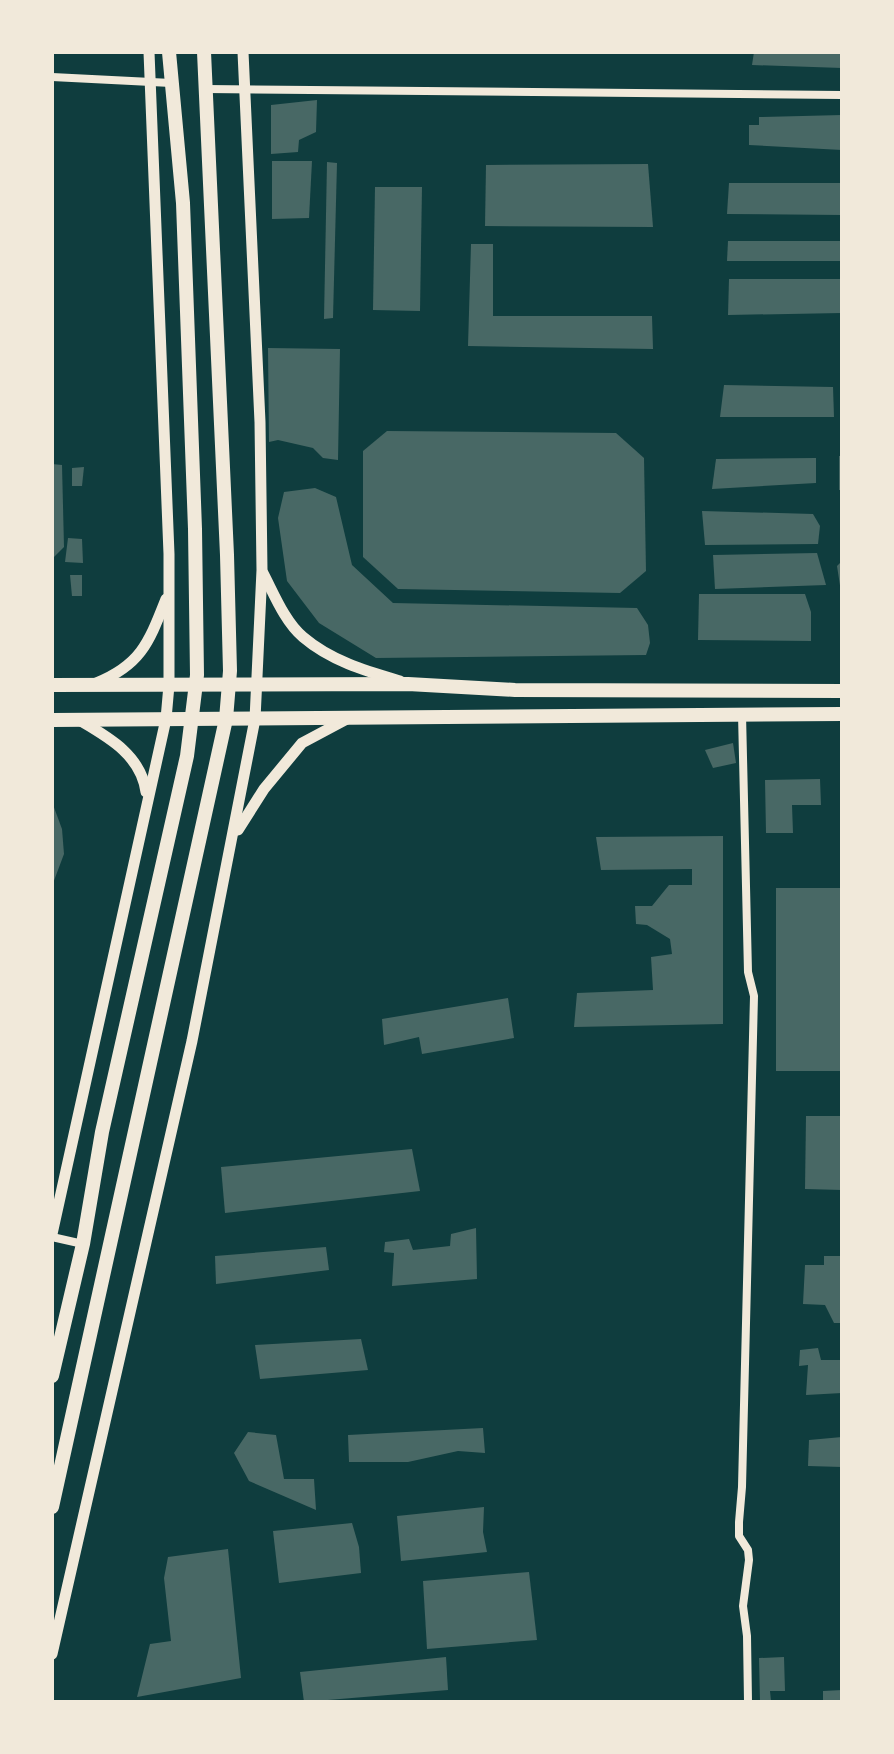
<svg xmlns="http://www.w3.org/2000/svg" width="894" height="1754" font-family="'Public Sans',sans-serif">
  <rect width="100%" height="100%" fill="#0f3d3e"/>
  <g fill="#486865">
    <polygon points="754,52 842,52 842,68 752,65"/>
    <polygon points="317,100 316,132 299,140 298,152 271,154 271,105"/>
    <polygon points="842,115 842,150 749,145 749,125 759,125 759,117"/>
    <polygon points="272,161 312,161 309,218 272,219"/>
    <polygon points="327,162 337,163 333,318 324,319"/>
    <polygon points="648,164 653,227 485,226 486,165"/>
    <polygon points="729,183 842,183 842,215 727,214"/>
    <polygon points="375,187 422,187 420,311 373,310"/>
    <polygon points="728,241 842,241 842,261 727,261"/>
    <polygon points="471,244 493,244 493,316 652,316 653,349 468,346"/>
    <polygon points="729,279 842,279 842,313 728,315"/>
    <polygon points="268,348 340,349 338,460 323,458 313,448 278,440 269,442"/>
    <polygon points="724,385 833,387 834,417 720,417"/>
    <polygon points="387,431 616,433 644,458 646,571 620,593 398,589 363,557 363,451"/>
    <rect x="839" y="456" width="3" height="34"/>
    <polygon points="816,458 816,483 712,489 716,459"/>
    <polygon points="52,464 62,465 64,547 52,559"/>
    <polygon points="84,467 82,486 72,486 72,468"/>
    <polygon points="315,488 336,497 352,565 393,603 637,608 648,625 650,643 646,655 376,658 319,623 287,581 278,518 284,492"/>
    <polygon points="702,511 813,514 820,526 818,544 705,545"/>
    <polygon points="68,538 82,539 83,563 65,562"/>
    <polygon points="817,553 826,585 715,589 713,555"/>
    <polygon points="842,561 842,591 841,592 837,566"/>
    <polygon points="70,575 82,575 82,596 72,596"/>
    <polygon points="699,594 805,594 811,612 811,641 698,640"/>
    <polygon points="733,743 736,763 713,768 705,750"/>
    <polygon points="820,779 821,805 792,805 793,833 766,833 765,780"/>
    <polygon points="52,802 62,829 64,854 52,886"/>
    <polygon points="723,836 723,1024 574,1027 577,993 653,990 651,957 672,954 670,939 647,925 636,924 635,906 652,906 669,885 692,885 692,869 601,870 596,837"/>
    <rect x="776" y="888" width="66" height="183"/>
    <polygon points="508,998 514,1038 422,1054 419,1037 384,1045 382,1019"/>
    <polygon points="806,1116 842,1116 842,1190 805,1189"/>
    <polygon points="412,1149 420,1191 225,1213 221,1167"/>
    <polygon points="476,1228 477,1279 392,1286 394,1253 384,1252 385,1242 409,1239 413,1250 450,1246 451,1234"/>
    <polygon points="326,1247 329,1270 216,1284 215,1256"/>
    <polygon points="824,1256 842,1256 842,1323 834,1323 825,1305 803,1304 805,1265 824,1265"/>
    <polygon points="361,1339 368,1370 260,1379 255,1345"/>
    <polygon points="818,1348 821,1360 842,1360 842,1393 806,1395 808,1365 799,1366 800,1350"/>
    <polygon points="483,1428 485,1453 458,1451 408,1462 349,1462 348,1435"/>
    <polygon points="248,1432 276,1435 284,1479 314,1479 316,1510 249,1481 234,1453"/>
    <polygon points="842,1437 842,1467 808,1466 809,1440"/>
    <polygon points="484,1507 483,1532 487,1552 401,1561 397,1516"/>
    <polygon points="352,1523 359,1547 361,1573 279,1583 273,1531"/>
    <polygon points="228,1549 241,1678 137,1697 150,1644 171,1641 164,1578 168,1557"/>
    <polygon points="529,1572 537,1640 427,1649 423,1581"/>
    <polygon points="446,1657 448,1690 304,1702 300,1672"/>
    <polygon points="784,1657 785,1691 770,1691 771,1701 760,1702 759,1658"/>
    <polygon points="842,1690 842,1702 823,1702 823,1691"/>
  </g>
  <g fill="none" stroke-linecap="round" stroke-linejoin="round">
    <g stroke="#f1e9da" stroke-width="8">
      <polyline points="52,77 171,83"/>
      <polyline points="206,89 842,95"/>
      <polyline points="742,714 748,972 754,996 742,1487 739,1522 739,1536 748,1550 749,1560 743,1606 747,1636 748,1702"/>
      <polyline points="52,1237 83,1244"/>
    </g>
    <g stroke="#f1e9da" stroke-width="11">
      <path d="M 263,573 C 274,594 285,622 303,637 C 331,661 366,671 400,681"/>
      <path d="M 96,683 C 141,665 149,642 166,599"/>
      <path d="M 79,720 C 108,737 141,755 146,792"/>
      <polyline points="238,830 264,789 302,743 347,719"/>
      <polyline points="52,1234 166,719 169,685 169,554 149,52"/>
      <polyline points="52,1654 192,1041 255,719 262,570 260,422 243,52"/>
    </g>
    <g stroke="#f1e9da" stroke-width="14">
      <polyline points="52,685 408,684 515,690 842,691"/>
      <polyline points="52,720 842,714"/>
      <polyline points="52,1376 83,1244 102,1132 187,756 197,675 195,529 183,203 169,52"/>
      <polyline points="52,1507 226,719 230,671 227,555 204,52"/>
    </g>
  </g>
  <rect width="894" height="1754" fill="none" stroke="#f1e9da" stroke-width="108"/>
</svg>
